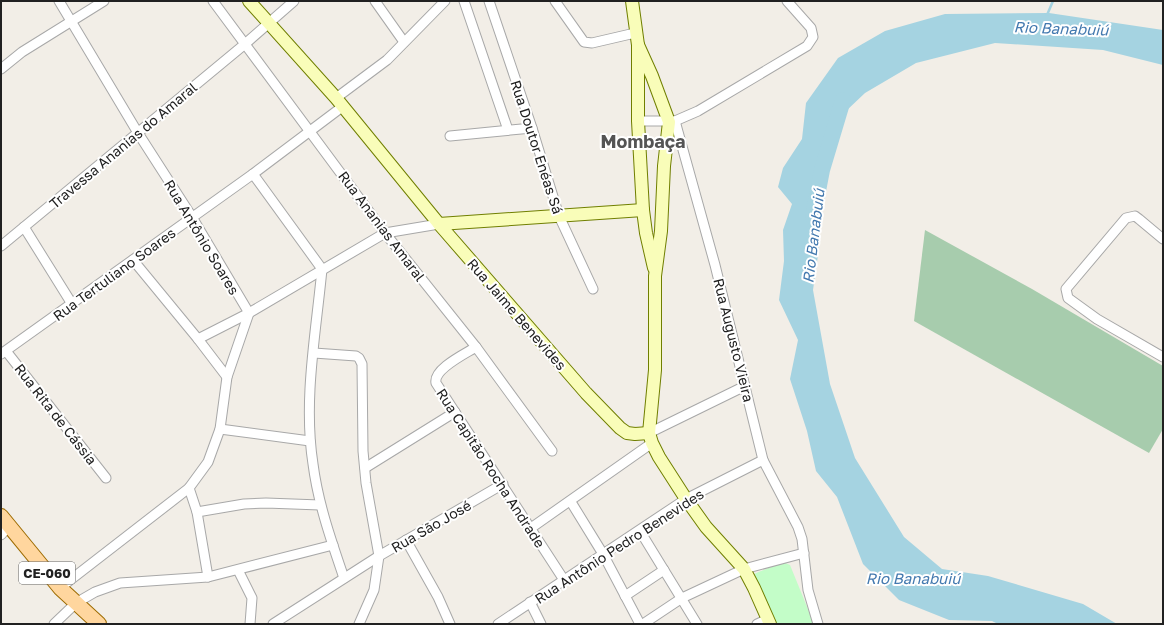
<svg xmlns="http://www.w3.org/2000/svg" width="1164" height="625" font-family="'Golos Text',sans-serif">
  <rect width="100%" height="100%" fill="#f2eee7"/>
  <polygon fill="#a7ccad" points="925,230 1032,289 1163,366 1163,429 1149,453 914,321"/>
  <polygon fill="#c3fdc8" points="783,562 790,565 814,624 775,624 754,574"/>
  <polygon fill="#a5d3e1" points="1049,13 1163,30 1163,65 1103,50 995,43 916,63 865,93 827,129 815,171 819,248 813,290 830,384 855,458 904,537 942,569 988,576 1083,604 1117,624 998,624 992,621 949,620 899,600 863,564 837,497 816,471 807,431 790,379 798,340 779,300 784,261 783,230 792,204 778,187 783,168 802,139 806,103 838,58 885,31 945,14"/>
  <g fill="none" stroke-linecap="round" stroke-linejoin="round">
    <polyline stroke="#a5d3e1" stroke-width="2.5" points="1047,15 1053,1"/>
    <polyline stroke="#a5d3e1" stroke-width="16" points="813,217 822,170 843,100"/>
    <defs>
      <g id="street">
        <polyline points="59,1 138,133 192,217 249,313 227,377 220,429 208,462 189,488 60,588"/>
        <polyline points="213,1 385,233 476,347 552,451"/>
        <polyline points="375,1 404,42"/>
        <polyline points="464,1 508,130"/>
        <polyline points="489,1 532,128 559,216 593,289"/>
        <polyline points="555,1 584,42 592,43 635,33"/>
        <polyline points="1,69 22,52 104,1"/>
        <polyline points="336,98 387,60 445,1"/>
        <polyline points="638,121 675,121 698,111 807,46 813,37 811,28 787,1"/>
        <polyline points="675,121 715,265 763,460 798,527 802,539 808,590 818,624"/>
        <polyline points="450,136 532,128"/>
        <path d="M 253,174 L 322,269 C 316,333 303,400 313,464 C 318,503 331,540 344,578"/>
        <polyline points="24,227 72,304"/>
        <polyline points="1163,239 1139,219 1135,216 1126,218 1066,289 1068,298 1097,319 1163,357"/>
        <polyline points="1,246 245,44 294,1"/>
        <polyline points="133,260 198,339 227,377"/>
        <polyline points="198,339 249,313 385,233 439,224"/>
        <path d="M 476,347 C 465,354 433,369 436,383 L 564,580"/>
        <polyline points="6,351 106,478"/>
        <polyline points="314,353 356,356 359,358 362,364 363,451 366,483 379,556 374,590 359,624"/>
        <polyline points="1,354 253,174 342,107"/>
        <polyline points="220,429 310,441"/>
        <polyline points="649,433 745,386"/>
        <polyline points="365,468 455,412"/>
        <polyline points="189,488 197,512 208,577"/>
        <polyline points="571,502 603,554 640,624"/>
        <polyline points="197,512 244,504 266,503 320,505"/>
        <polyline points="531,528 652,443"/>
        <polyline points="640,531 697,624"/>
        <polyline points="1,535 8,527"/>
        <polyline points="406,540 438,597 450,624"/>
        <polyline points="238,570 252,598 250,624"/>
        <polyline points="625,596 664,570"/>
        <polyline points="530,602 541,624"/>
        <polyline points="54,624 76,603 95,592 120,583 208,577 333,545"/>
        <polyline points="273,624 379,556 503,484"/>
        <polyline points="498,624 686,499 763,460"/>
        <polyline points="643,624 682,598 744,569 804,553"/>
        <polyline points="757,624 768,619"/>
      </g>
      <g id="secondary">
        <polyline points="249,1 336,98 439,224 586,393 620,428 627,433 635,434 649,433"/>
        <polyline points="632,1 638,45 638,121 643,210 646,233 654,268"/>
        <polyline points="638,45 652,76 669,122 664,166 661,231 655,276 655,370 649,433 652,443 659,457 686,499 706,527 744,569 754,588 770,624"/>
        <polyline points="439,224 643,210"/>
      </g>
      <polyline id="primary" points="1,516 60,588 99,624"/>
    </defs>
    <use href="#street" stroke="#a8a8a8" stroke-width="11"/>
    <use href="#secondary" stroke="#707f00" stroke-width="14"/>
    <use href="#primary" stroke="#9d6b00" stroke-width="16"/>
    <use href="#street" stroke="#fff" stroke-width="9"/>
    <use href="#secondary" stroke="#f9fdb9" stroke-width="12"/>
    <use href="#primary" stroke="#ffd69e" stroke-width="14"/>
  </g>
  <g text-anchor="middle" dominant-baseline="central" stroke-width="4" stroke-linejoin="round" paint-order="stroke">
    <rect fill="#fff" stroke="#646464" stroke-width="1" x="19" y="562" width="56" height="22" rx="3"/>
    <g font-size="13" font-weight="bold" fill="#212121">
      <text x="47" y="573">CE-060</text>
    </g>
    <g font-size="14" fill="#212121" stroke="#fff">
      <text transform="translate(123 145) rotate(-40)">Travessa Ananias do Amaral</text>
      <text transform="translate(537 147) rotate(72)">Rua Doutor Enéas Sá</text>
      <text transform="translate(382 226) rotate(53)">Rua Ananias Amaral</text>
      <text transform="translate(202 237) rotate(59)">Rua Antônio Soares</text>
      <text transform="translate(114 274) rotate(-36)">Rua Tertuliano Soares</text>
      <text transform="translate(517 314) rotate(49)">Rua Jaime Benevides</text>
      <text transform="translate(734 340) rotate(76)">Rua Augusto Vieira</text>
      <text transform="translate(56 414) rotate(52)">Rua Rita de Cássia</text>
      <text transform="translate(491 468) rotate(57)">Rua Capitão Rocha Andrade</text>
      <text transform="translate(431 526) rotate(-30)">Rua São José</text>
      <text transform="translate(619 546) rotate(-33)">Rua Antônio Pedro Benevides</text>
    </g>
    <g font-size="15" font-style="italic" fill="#4379af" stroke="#fff">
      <text transform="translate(1061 28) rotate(2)">Rio Banabuiú</text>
      <text transform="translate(813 236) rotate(-83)">Rio Banabuiú</text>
      <text x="913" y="578">Rio Banabuiú</text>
    </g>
    <g font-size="18" font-weight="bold" fill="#545454" stroke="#fff">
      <text x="643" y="141">Mombaça</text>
    </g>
  </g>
  <rect width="1164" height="625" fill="none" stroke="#212121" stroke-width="4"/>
</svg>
